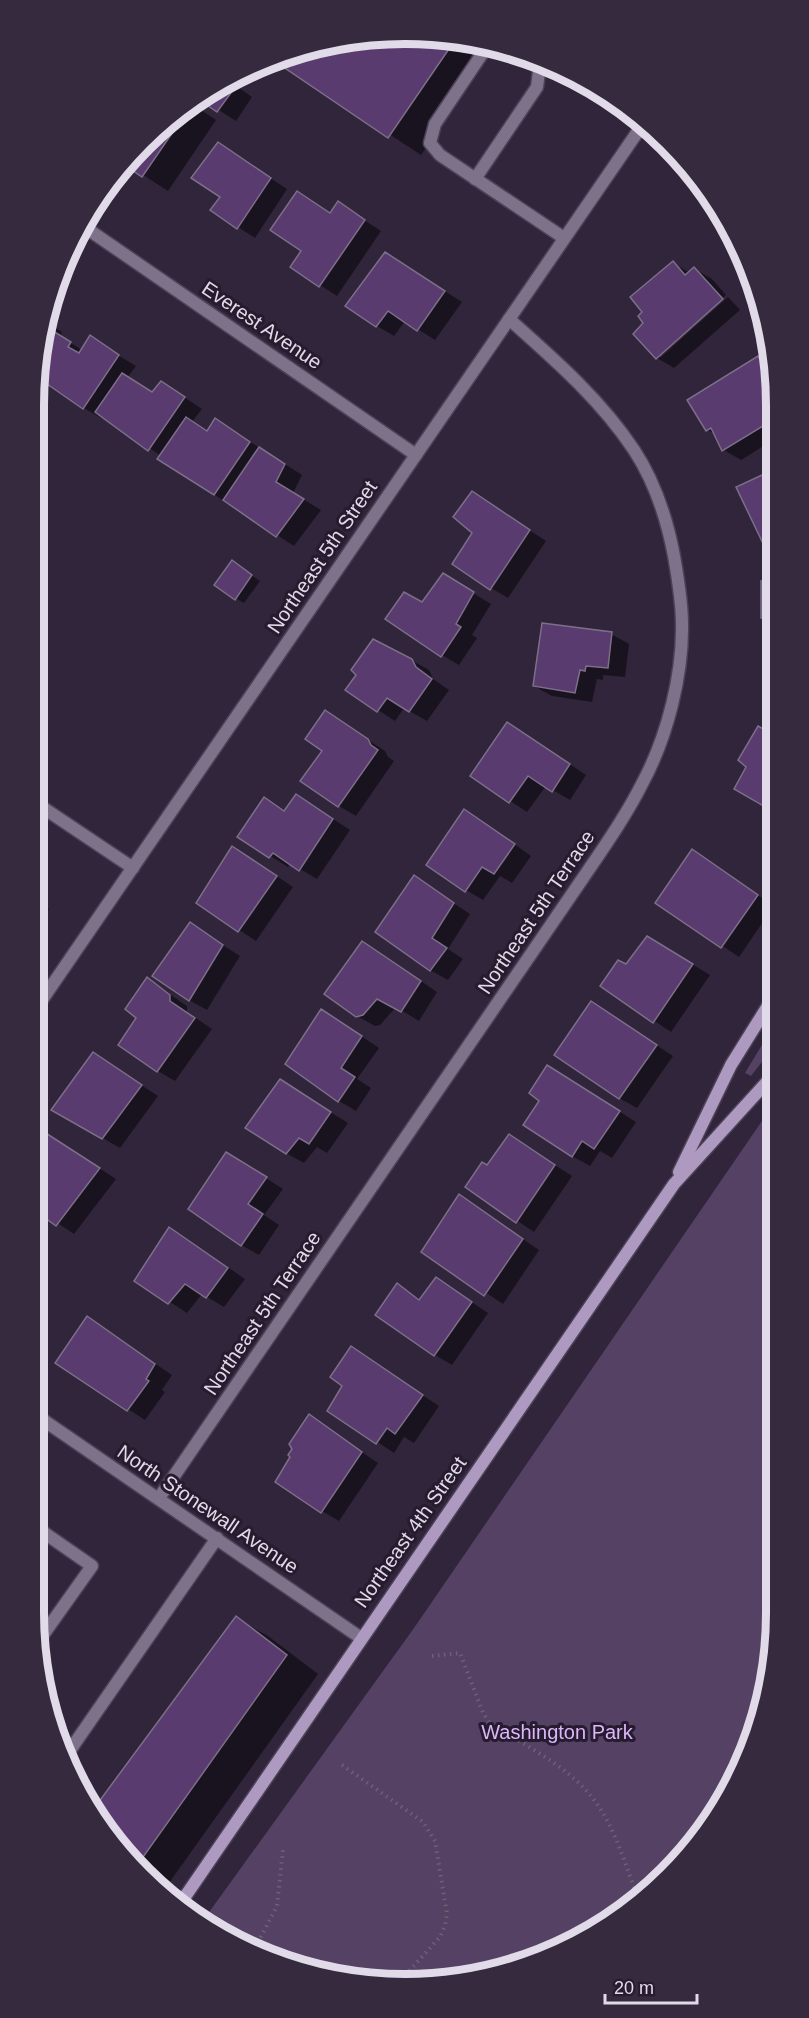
<svg xmlns="http://www.w3.org/2000/svg" width="809" height="2018" font-family="Arial,sans-serif">
  <rect width="100%" height="100%" fill="#30253a"/>
  <g fill="#544164">
    <polygon points="774,1025 775,1045 751,1076 745,1073"/>
    <polygon points="775,1102 776,1613 756,1733 699,1840 611,1923 477,1978 356,1982 219,1935 202,1922 414,1628"/>
  </g>
  <g fill="#0007">
    <polygon points="380,34 494,49 421,155 278,61"/>
    <polygon points="228,80 252,97 236,121 203,100"/>
    <polygon points="195,106 216,120 168,191 123,162"/>
    <polygon points="218,144 287,189 255,238 212,210 222,196"/>
    <polygon points="338,203 381,231 337,296 292,267"/>
    <polygon points="673,263 690,273 694,269 712,279 726,295 660,354 660,358 728,297 740,310 674,368 657,358 645,323"/>
    <polygon points="402,264 462,302 435,340 405,321 394,336 377,326"/>
    <polygon points="47,322 62,332 60,336 82,350 106,348 136,366 127,378 153,393 161,383 178,393 202,409 192,422 207,431 216,420 302,475 293,493 321,510 294,546 159,459 161,456 103,415 101,418 84,408 38,376"/>
    <polygon points="758,358 773,366 773,440 741,460 724,450 716,434 707,430"/>
    <polygon points="773,472 773,555 769,553 738,488"/>
    <polygon points="472,493 546,541 508,598 491,588 474,533"/>
    <polygon points="240,567 260,581 244,603 235,598"/>
    <polygon points="763,582 773,582 773,624 763,618"/>
    <polygon points="460,585 491,604 472,635 477,638 459,665 442,655 422,604"/>
    <polygon points="611,634 629,644 625,677 603,675 603,680 597,679 592,702 552,696 534,686"/>
    <polygon points="411,660 429,670 433,679 449,690 427,721 404,708 395,721 347,690 357,675"/>
    <polygon points="325,712 385,751 388,757 394,761 356,816 339,806 324,751"/>
    <polygon points="525,734 586,775 570,800 546,786 527,812 472,776"/>
    <polygon points="264,799 285,812 313,806 350,830 317,879 290,863 288,867 239,836"/>
    <polygon points="482,821 531,856 512,883 500,876 483,900 466,890"/>
    <polygon points="692,851 774,906 739,957 657,902"/>
    <polygon points="250,858 293,887 256,941 198,903"/>
    <polygon points="414,877 470,914 448,949 463,959 448,980 430,970"/>
    <polygon points="33,898 49,909 33,933"/>
    <polygon points="190,924 240,956 207,1010 189,1000"/>
    <polygon points="664,947 710,975 671,1032 602,986 627,966"/>
    <polygon points="380,953 437,992 419,1021 396,1007 380,1025 375,1026 357,1016"/>
    <polygon points="148,979 187,1006 187,1012 212,1029 175,1081 158,1071 138,1017"/>
    <polygon points="592,1003 673,1056 637,1108 619,1098"/>
    <polygon points="339,1021 379,1048 357,1079 371,1088 356,1111 339,1101"/>
    <polygon points="93,1054 158,1096 120,1148 53,1109"/>
    <polygon points="565,1077 636,1122 612,1158 600,1151 590,1166 572,1156"/>
    <polygon points="297,1091 348,1123 327,1153 317,1147 304,1163 286,1153"/>
    <polygon points="510,1136 572,1176 534,1232 467,1187 488,1167"/>
    <polygon points="59,1142 116,1179 74,1234 33,1207 33,1185 42,1172 33,1166 33,1144"/>
    <polygon points="244,1164 283,1189 264,1215 279,1225 259,1255 241,1245"/>
    <polygon points="460,1196 539,1250 503,1304 424,1252"/>
    <polygon points="187,1239 245,1279 224,1307 202,1294 187,1313 136,1280"/>
    <polygon points="33,1247 43,1255 33,1270"/>
    <polygon points="437,1279 488,1313 452,1365 435,1355 398,1285 421,1300"/>
    <polygon points="87,1318 172,1375 162,1390 165,1392 145,1420 57,1363"/>
    <polygon points="351,1348 439,1406 414,1443 404,1437 394,1453 329,1410 344,1386"/>
    <polygon points="309,1416 378,1463 339,1521 322,1511 284,1469"/>
    <polygon points="236,1618 268,1636 318,1674 164,1890 125,1858 96,1808"/>
  </g>
  <g fill="#593b70" stroke="#7c6f88" stroke-width="1.5">
    <polygon points="380,34 453,43 388,138 276,62"/>
    <polygon points="228,80 236,86 217,112 201,101"/>
    <polygon points="186,113 142,177 123,164 125,160"/>
    <polygon points="218,142 271,178 237,229 210,210 220,197 191,178"/>
    <polygon points="297,191 330,213 338,201 365,220 319,287 290,267 301,251 270,230"/>
    <polygon points="385,252 445,291 417,331 388,311 376,327 345,306"/>
    <polygon points="673,261 685,275 694,267 723,299 656,359 633,334 643,323 638,316 642,312 630,297"/>
    <polygon points="53,331 71,342 68,347 79,353 90,335 119,355 83,409 37,377 42,348"/>
    <polygon points="758,356 773,380 773,420 722,451 711,428 706,431 687,400"/>
    <polygon points="122,373 152,392 161,381 185,397 148,451 95,412"/>
    <polygon points="186,417 207,431 215,418 250,442 214,495 157,459"/>
    <polygon points="259,447 285,464 276,482 304,499 276,537 223,500"/>
    <polygon points="773,470 773,551 768,554 736,487"/>
    <polygon points="472,491 530,530 490,590 452,564 472,533 453,517"/>
    <polygon points="232,560 252,575 235,600 214,585"/>
    <polygon points="443,573 474,592 456,624 461,627 441,657 385,619 404,592 422,602"/>
    <polygon points="773,580 773,618 761,618 761,581"/>
    <polygon points="542,623 612,632 608,668 586,666 585,671 580,670 575,693 533,686"/>
    <polygon points="373,639 412,659 416,667 432,679 409,712 387,698 377,712 345,690 356,675 351,670"/>
    <polygon points="325,710 368,739 371,745 378,750 338,807 300,781 322,751 305,739"/>
    <polygon points="507,722 570,764 552,792 528,776 509,803 470,776"/>
    <polygon points="758,726 774,735 774,812 734,789 746,767 738,760"/>
    <polygon points="296,794 333,819 299,871 273,853 269,858 237,837 264,797 284,811"/>
    <polygon points="464,809 515,844 494,874 482,867 465,892 426,865"/>
    <polygon points="232,846 277,876 238,932 196,903"/>
    <polygon points="692,849 758,895 721,948 655,903"/>
    <polygon points="414,875 454,903 432,938 447,948 430,971 375,932"/>
    <polygon points="190,922 223,945 189,1001 152,976"/>
    <polygon points="647,936 693,964 653,1023 600,986 618,960 626,964"/>
    <polygon points="362,941 421,981 401,1012 377,999 363,1015 356,1017 324,994"/>
    <polygon points="147,977 170,995 170,1001 195,1018 157,1072 118,1045 136,1018 125,1009"/>
    <polygon points="591,1001 657,1045 619,1099 554,1055"/>
    <polygon points="321,1009 362,1036 341,1068 355,1077 338,1102 285,1064"/>
    <polygon points="93,1052 142,1085 102,1139 51,1110"/>
    <polygon points="547,1065 620,1111 594,1149 582,1141 572,1157 523,1125 539,1101 529,1093"/>
    <polygon points="280,1079 331,1112 309,1144 299,1138 286,1154 245,1128"/>
    <polygon points="41,1130 100,1168 56,1226 33,1209 33,1182 40,1172 33,1168 33,1141"/>
    <polygon points="509,1134 555,1165 516,1223 465,1187 482,1162 487,1165"/>
    <polygon points="226,1152 267,1177 248,1204 263,1214 241,1246 188,1209"/>
    <polygon points="459,1194 523,1239 484,1296 421,1252"/>
    <polygon points="169,1227 228,1268 206,1298 185,1284 168,1304 134,1281"/>
    <polygon points="436,1277 472,1302 434,1356 375,1315 397,1283 419,1300"/>
    <polygon points="87,1316 155,1364 146,1379 149,1381 127,1411 55,1363"/>
    <polygon points="351,1346 423,1395 395,1434 387,1428 376,1444 327,1411 342,1386 330,1377"/>
    <polygon points="309,1414 362,1452 321,1513 275,1482 290,1457 288,1455 292,1449 289,1444"/>
    <polygon points="236,1616 287,1655 136,1867 125,1858 95,1807"/>
  </g>
  <g fill="none" stroke-linecap="round" stroke-linejoin="round">
    <defs>
      <g id="service">
        <polyline points="486,48 435,124 430,143 440,155 564,238"/>
        <polyline points="475,179 537,87 540,64 536,59"/>
        <polyline points="33,1525 92,1566 38,1642"/>
        <polyline points="66,1756 217,1538"/>
      </g>
      <g id="minor">
        <polyline points="86,228 416,455"/>
        <polyline points="33,801 133,868"/>
        <polyline points="33,1013 643,124"/>
        <polyline points="33,1413 361,1638"/>
        <path d="M 159,1498 L 583,878 C 604,847 626,816 643,782 C 667,737 683,675 682,624 C 682,601 678,579 674,556 C 667,519 655,482 634,450 C 600,399 555,360 509,319"/>
      </g>
      <g id="secondary">
        <polyline points="679,1172 731,1065 774,996"/>
        <polyline points="180,1904 674,1184 775,1073"/>
      </g>
    </defs>
    <use href="#service" stroke="#4c4256" stroke-width="15"/>
    <use href="#minor" stroke="#4c4256" stroke-width="15"/>
    <use href="#secondary" stroke="#4c4256" stroke-width="15"/>
    <g stroke="#6c6275" stroke-width="4" stroke-dasharray="1.5 4.5" stroke-linecap="butt">
      <polyline points="657,138 720,213"/>
      <path d="M 432,1656 L 460,1653 L 483,1713 L 489,1722 C 523,1745 569,1766 594,1800 C 615,1827 625,1865 638,1897"/>
      <polyline points="342,1765 423,1822 435,1841 447,1914 445,1926 440,1937 401,1980"/>
      <polyline points="255,1948 277,1906 283,1850"/>
    </g>
    <use href="#service" stroke="#7e718a" stroke-width="12"/>
    <use href="#minor" stroke="#7e718a" stroke-width="12"/>
    <use href="#secondary" stroke="#ae99c1" stroke-width="12"/>
  </g>
  <g text-anchor="middle" dominant-baseline="central" stroke-width="6" stroke-linejoin="round" paint-order="stroke">
    <g font-size="20" fill="#e1dae8" stroke="#261b2f">
      <text transform="translate(262 325) rotate(34)">Everest Avenue</text>
      <text transform="translate(322 557) rotate(-56)">Northeast 5th Street</text>
      <text transform="translate(536 912) rotate(-56)">Northeast 5th Terrace</text>
      <text transform="translate(262 1313) rotate(-56)">Northeast 5th Terrace</text>
      <text transform="translate(208 1509) rotate(34)">North Stonewall Avenue</text>
      <text transform="translate(410 1532) rotate(-55)">Northeast 4th Street</text>
    </g>
    <g font-size="20" fill="#dab7f8" stroke="#261b2f">
      <text x="557" y="1732">Washington Park</text>
    </g>
  </g>
  <path d="M0 0H809V2018H0ZM405 44H405A361 361 0 0 1 766 405V1613A361 361 0 0 1 405 1974H405A361 361 0 0 1 44 1613V405A361 361 0 0 1 405 44Z" fill="#352a3e" fill-rule="evenodd"/>
  <path fill="none" stroke="#e1dae8" stroke-width="8" d="M405 44H405A361 361 0 0 1 766 405V1613A361 361 0 0 1 405 1974H405A361 361 0 0 1 44 1613V405A361 361 0 0 1 405 44Z"/>
  <path d="M605 1994v9h92v-9" fill="none" stroke="#e1dae8" stroke-width="3"/>
  <text x="614" y="1994" font-size="18" fill="#e1dae8" stroke="#261b2f" stroke-width="4.5" paint-order="stroke">20 m</text>
</svg>
